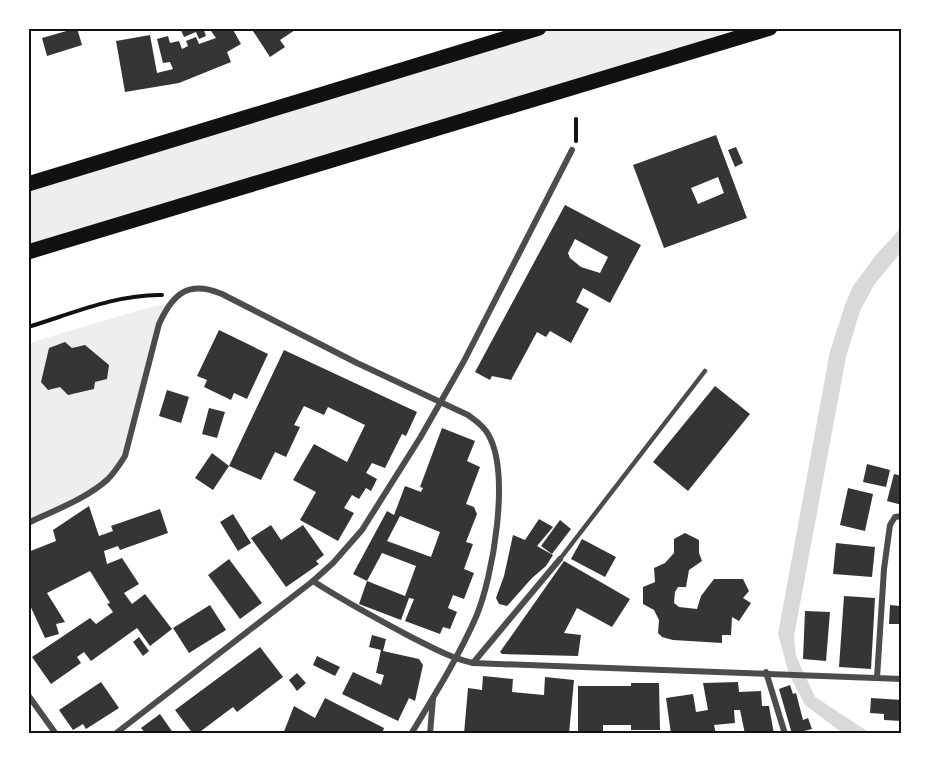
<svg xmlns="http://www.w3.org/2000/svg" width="930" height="762" font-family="'Titillium Web',sans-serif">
  <rect width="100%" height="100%" fill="#fff"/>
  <g fill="#eee">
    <polygon points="539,29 770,29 29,252 29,184"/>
    <polygon points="170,303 165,311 125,456 95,489 29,523 29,343 143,309"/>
  </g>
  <polygon fill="#d9d9d9" points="901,228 901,252 874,285 860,311 846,357 794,636 796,656 815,697 870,733 844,734 805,705 789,674 778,634 830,351 846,302 853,286 876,255"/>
  <g fill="#353535" fill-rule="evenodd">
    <polygon points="77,28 82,45 47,56 42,38"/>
    <polygon points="180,28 203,28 206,36 199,39 196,32 184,37"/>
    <polygon points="209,28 232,28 241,44 227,52 231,62 179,83 125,92 116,41 150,35 157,73 173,69 170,62 163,63 157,39 168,36 170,43 179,41 182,49 188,46 186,41 196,37 199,44 216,38"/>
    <polygon points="251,28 298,28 280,40 285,47 270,57"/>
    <path d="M 716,135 L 747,218 L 664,248 L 633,165 ZM 718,177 L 724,193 L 698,204 L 691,188 Z"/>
    <polygon points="736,147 743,163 735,167 728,150"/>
    <path d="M 565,205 L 641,245 L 610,303 L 583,288 L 576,302 L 589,309 L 571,343 L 550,331 L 546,337 L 537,332 L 511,380 L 492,376 L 490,380 L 475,372 ZM 575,239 L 608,257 L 600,273 L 581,267 L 570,258 L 568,253 Z"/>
    <polygon points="219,330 268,354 247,399 234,393 231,400 204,387 207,380 197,376"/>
    <polygon points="65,342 72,348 85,345 109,365 107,379 95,382 94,389 68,395 60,387 48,390 41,382 49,348"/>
    <polygon points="284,350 417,412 406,436 402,434 385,468 372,463 366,473 377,479 371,491 366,488 359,499 352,495 344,508 354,513 338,541 300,520 316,492 293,480 314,444 347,462 365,425 328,407 324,415 304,406 294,425 300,427 286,457 275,452 261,480 229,466 213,490 195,478 212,453 229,466"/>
    <polygon points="715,386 750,414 688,491 653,462"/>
    <polygon points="167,390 189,397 181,423 159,416"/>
    <polygon points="209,408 225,412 217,438 202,434"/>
    <path d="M 442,428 L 475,441 L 467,461 L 480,467 L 466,504 L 474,507 L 477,514 L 466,542 L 473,544 L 464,569 L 474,573 L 464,599 L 453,595 L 448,608 L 457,612 L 450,629 L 443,627 L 440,634 L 405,621 L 414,599 L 409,598 L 401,620 L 359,604 L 367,581 L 405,596 L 416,566 L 382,553 L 367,581 L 353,574 L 387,511 L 394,515 L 405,486 L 421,492 L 423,488 L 420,487 ZM 400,516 L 440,532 L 431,557 L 387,541 Z"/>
    <polygon points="867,464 890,470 886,487 863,482"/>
    <polygon points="894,474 902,476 902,505 887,501"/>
    <polygon points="848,488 873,494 865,531 840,525"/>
    <polygon points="89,506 99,536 113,531 111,526 160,509 168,533 120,550 118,546 104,551 107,564 122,558 139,584 124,593 132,604 145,594 172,629 150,646 137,628 91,661 84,652 77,657 81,663 51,684 32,657 90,618 96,624 113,612 107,604 110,603 90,571 47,593 65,622 56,624 59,634 45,638 28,601 28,552 56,541 53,530"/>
    <polygon points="233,514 251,543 238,551 220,522"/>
    <polygon points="539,519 553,527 537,546 553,555 546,566 532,578 507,606 499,604 496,598 504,576 513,535 525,540"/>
    <polygon points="560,520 571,529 552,554 541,546"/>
    <polygon points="271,525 281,540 303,525 324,555 316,561 319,564 286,587 251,538"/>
    <polygon points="685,533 699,540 699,553 702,561 689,570 686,587 678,587 675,592 674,603 679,607 697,609 701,596 714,579 743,579 749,591 743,598 751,603 739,621 732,617 731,635 722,635 722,643 673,640 662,637 658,633 659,620 654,610 643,604 643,587 655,582 654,568 665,563 674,553 674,539"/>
    <polygon points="582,539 616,557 605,577 571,559"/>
    <polygon points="836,543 875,547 872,577 833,574"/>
    <polygon points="229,559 262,603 240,619 208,575"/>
    <polygon points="564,561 630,599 612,627 577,608 564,633 581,635 578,656 502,654 500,652"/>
    <polygon points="844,596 875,598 871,669 839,667"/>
    <polygon points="210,605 226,630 189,653 173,628"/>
    <polygon points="890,605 900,606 900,624 889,624"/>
    <polygon points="805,611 830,612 826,661 803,659"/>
    <polygon points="372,635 386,639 383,651 419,659 423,665 415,701 409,698 398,721 342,694 353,672 381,685 384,675 376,673 381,650 369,647"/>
    <polygon points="139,637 149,651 143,656 133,642"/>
    <polygon points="260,647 283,677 237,712 233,707 197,734 193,734 175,710"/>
    <polygon points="317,656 340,667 335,676 313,665"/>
    <polygon points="297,673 306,683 297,691 289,680"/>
    <polygon points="483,676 513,679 512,692 544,695 545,677 574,680 569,734 464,734 468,688 482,690"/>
    <polygon points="101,682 119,708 86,729 83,724 73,730 59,710"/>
    <polygon points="738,682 739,692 761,691 762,706 769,706 774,734 745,734 740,710 734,710 735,723 714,725 716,734 671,734 666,698 693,694 696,712 708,710 703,683"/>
    <polygon points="631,683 659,683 660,730 631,730 631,725 603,725 603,734 578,734 578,686 631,686"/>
    <polygon points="790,685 793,694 796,693 803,720 808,718 812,729 792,734 779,689"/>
    <polygon points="325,698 384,728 382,734 283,734 294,706 315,718"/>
    <polygon points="871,698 902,700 902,721 884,720 884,714 870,713"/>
    <polygon points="160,714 174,734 146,734 141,728"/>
  </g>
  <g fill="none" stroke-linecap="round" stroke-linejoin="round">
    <g stroke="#111" stroke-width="4">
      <polyline points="576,141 576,119"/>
      <path d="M 28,327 C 71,314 117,294 162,295"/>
    </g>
    <polyline stroke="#4c4c4c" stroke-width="4.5" points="560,559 705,371"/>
    <g stroke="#4c4c4c" stroke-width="6">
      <path d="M 28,523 C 53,511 88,498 108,479 C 115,472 120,464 125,456 L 159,324 C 173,293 189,280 222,294 L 357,363 L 468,415 C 476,421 483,425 488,434 C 511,473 493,577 476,617 C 458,658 434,696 411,734"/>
      <path d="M 313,581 C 345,602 379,620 413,638 C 433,648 451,658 473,663 L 902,679"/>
      <polyline points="473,663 560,559"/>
      <polyline points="766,672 785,734"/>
      <polyline points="877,678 884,569 890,525 895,517 902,516"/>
      <polyline points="28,695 56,734"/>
      <polyline points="115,734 313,581 333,563 362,530 420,438 464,361 572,150"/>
      <polyline points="430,734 433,698"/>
    </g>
    <g stroke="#111" stroke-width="15">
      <polyline points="28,184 539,28"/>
      <polyline points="28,252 770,28"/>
    </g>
  </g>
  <rect width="930" height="762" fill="none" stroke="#ffffff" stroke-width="60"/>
  <rect x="30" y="30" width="870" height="702" fill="none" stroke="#111" stroke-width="2"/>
</svg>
